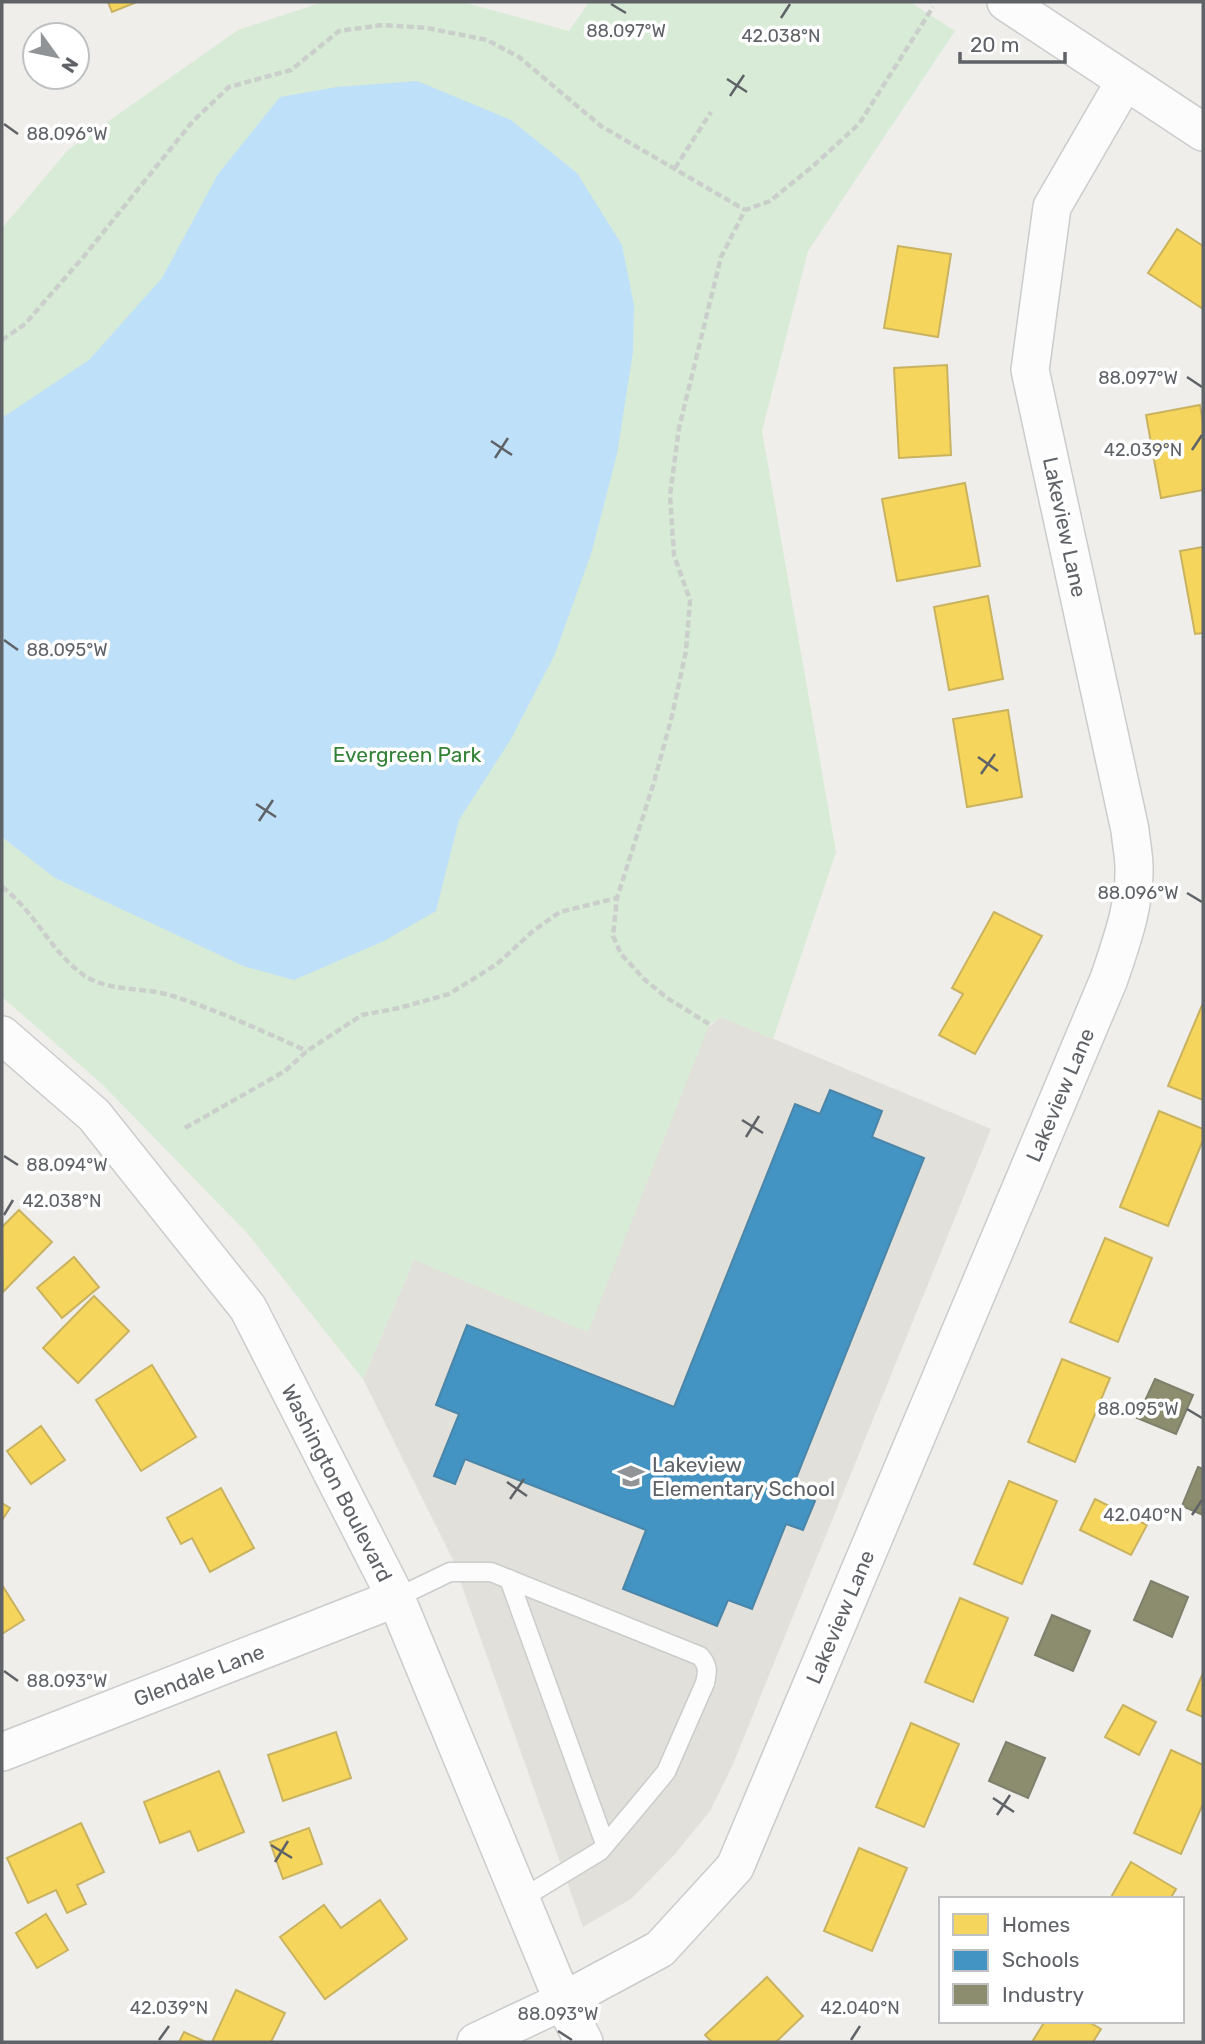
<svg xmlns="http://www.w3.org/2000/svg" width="1205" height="2044" font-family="Rubik,sans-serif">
  <rect width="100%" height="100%" fill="#efeeea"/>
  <polygon fill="#e2e0da" points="721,1017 991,1129 733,1764 710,1811 675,1854 631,1899 583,1927 452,1558 363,1379 414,1260"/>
  <polygon fill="#d8ebd6" points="323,2 462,2 569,31 589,2 910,2 955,31 808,251 762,431 836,852 773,1039 721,1017 709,1025 588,1332 414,1260 363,1379 247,1233 102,1084 2,997 2,228 69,149 238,30"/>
  <polygon fill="#bfe0f9" points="417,81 511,120 577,173 622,245 634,305 633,352 617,454 592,551 555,654 511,739 459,820 436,911 384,941 294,980 243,966 55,878 2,837 2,418 89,360 162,278 218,174 280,97 337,87"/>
  <g fill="#f6d55c" stroke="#c9b360" stroke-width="2">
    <polygon points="108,2 137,2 112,12"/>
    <polygon points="1177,229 1203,246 1203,309 1148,273"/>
    <polygon points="898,246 951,254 938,337 884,328"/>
    <polygon points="947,365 951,455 899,458 894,368"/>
    <polygon points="1200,405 1203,423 1203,490 1161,498 1146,415"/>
    <polygon points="965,483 980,566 897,581 882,499"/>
    <polygon points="1203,547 1203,633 1195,634 1180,551"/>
    <polygon points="988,596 1003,679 949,690 934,607"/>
    <polygon points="1008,710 1022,797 967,807 953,719"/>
    <polygon points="994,912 1042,936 975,1054 939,1035 963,994 952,988"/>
    <polygon points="1203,1003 1203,1100 1168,1086"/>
    <polygon points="1159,1111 1203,1129 1203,1140 1168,1226 1120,1207"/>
    <polygon points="19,1210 52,1242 3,1292 2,1227"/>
    <polygon points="1105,1238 1152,1258 1118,1342 1070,1322"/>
    <polygon points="74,1257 99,1287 62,1318 37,1288"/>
    <polygon points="94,1296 129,1331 78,1383 43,1348"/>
    <polygon points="1062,1359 1110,1378 1075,1462 1028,1442"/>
    <polygon points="152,1365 196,1437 141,1471 96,1400"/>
    <polygon points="41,1426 65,1460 31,1484 7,1451"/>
    <polygon points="1009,1481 1057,1501 1022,1584 974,1564"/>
    <polygon points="221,1488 254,1548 210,1572 192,1538 181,1544 167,1518"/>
    <polygon points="1095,1499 1147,1525 1131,1555 1080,1530"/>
    <polygon points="2,1503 10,1508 2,1520"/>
    <polygon points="2,1585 24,1620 2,1634"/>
    <polygon points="960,1598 1008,1618 973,1702 925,1682"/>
    <polygon points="1203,1673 1203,1717 1187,1710"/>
    <polygon points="1123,1705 1156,1722 1139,1755 1105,1737"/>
    <polygon points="911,1723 959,1744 924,1827 876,1807"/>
    <polygon points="336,1732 351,1778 283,1801 268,1755"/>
    <polygon points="1171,1750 1203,1765 1203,1804 1181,1854 1134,1833"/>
    <polygon points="219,1771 244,1832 198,1851 190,1831 160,1843 144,1802"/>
    <polygon points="81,1823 104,1872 77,1885 86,1904 67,1913 56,1890 28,1903 7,1858"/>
    <polygon points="309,1828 322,1864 283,1879 270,1842"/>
    <polygon points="859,1848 907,1868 872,1951 824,1931"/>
    <polygon points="1131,1862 1176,1889 1170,1899 1110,1899"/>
    <polygon points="380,1900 407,1939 325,1999 280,1937 324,1905 341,1928"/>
    <polygon points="46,1914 68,1950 37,1968 16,1933"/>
    <polygon points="767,1977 803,2016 776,2042 712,2042 705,2035"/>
    <polygon points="236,1990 285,2013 271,2042 212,2042"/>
    <polygon points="1045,2021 1087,2021 1101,2029 1093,2042 1032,2042"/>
    <polygon points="184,2032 206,2042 179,2042"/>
  </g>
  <polygon fill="#4393c3" stroke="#4b85a8" stroke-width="2" points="830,1090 882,1111 872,1137 924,1158 791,1491 815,1501 803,1530 786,1524 752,1609 728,1600 717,1626 623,1589 646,1530 465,1459 455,1484 434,1476 459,1414 436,1405 467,1325 674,1407 795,1104 820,1114"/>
  <g fill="#8c8c6e" stroke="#7e806c" stroke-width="2">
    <polygon points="1155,1379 1193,1395 1176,1434 1137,1418"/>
    <polygon points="1198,1467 1203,1469 1203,1515 1182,1506"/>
    <polygon points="1151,1581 1188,1597 1172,1637 1134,1620"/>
    <polygon points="1052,1615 1090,1631 1073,1671 1035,1655"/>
    <polygon points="1006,1742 1045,1758 1028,1798 989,1781"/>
  </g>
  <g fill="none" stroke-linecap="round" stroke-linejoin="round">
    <defs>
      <g id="lane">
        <polyline points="509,1579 605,1844"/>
        <path d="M 396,1598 L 450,1572 L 491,1572 L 700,1656 C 708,1665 708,1671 705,1683 L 666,1772 L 637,1807 L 600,1851 L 521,1899"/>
      </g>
      <g id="street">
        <polyline points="1006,2 1203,132"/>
        <polyline points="2,1035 94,1115 248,1308 396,1598 563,2001 584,2042"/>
        <polyline points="2,1752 396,1598"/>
        <path d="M 476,2042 L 563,2001 L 660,1949 L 735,1867 L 1109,979 C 1121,943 1135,906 1134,868 C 1134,855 1131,842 1130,830 L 1030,370 L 1052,207 L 1125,81"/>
      </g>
    </defs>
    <use href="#lane" stroke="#cbcccc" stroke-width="21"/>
    <use href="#street" stroke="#cbcccc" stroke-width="40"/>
    <g stroke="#cacfcc" stroke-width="4.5" stroke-dasharray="7 3.5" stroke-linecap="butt">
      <polyline points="675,168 711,112"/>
      <polyline points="2,340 25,324 85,255 193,121 229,87 291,70 339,31 383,25 427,28 487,40 519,57 601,126 745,210"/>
      <path d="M 2,887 C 35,911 51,953 85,976 C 110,992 146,987 173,996 C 219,1011 263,1031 307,1051"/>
      <polyline points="709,1024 667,998 644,979 621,954 613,936 617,898 654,782 672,716 686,651 690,600 674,555 670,495 679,428 721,257 745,210 770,201 813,166 859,124 933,7"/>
      <polyline points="185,1128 285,1071 307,1051 362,1015 399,1008 449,994 497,964 533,931 560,912 617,898"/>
    </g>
    <use href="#lane" stroke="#fdfcfc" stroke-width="18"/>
    <use href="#street" stroke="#fdfcfc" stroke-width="37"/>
  </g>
  <path fill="none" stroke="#5f6368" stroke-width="2.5" d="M 611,4 L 626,13M 781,18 L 790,4M 727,79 L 747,92M 730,96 L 744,75M 4,124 L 18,134M 1187,377 L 1202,387M 491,441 L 512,455M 1192,450 L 1202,435M 495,458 L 508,438M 4,640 L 18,650M 978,757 L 998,771M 981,774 L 995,754M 256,804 L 276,817M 259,821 L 273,800M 1187,893 L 1202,902M 742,1120 L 763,1133M 746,1137 L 759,1116M 4,1156 L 18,1165M 4,1215 L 13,1200M 1187,1409 L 1202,1418M 507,1482 L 527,1496M 510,1499 L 524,1479M 1192,1515 L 1202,1500M 4,1671 L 18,1681M 993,1798 L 1014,1812M 997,1815 L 1010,1795M 271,1845 L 292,1858M 275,1862 L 288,1841M 558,2031 L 572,2040M 159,2040 L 169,2026M 851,2040 L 860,2026"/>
  <defs>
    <symbol id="school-bare" viewBox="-9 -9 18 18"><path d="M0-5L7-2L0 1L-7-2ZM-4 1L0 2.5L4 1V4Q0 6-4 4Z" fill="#919496" stroke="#fff" stroke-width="2.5" paint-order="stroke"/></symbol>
  </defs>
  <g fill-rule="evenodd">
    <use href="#school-bare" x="612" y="1457" width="38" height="38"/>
  </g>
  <g text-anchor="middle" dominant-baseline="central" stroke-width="7" stroke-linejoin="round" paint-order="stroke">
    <g font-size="21" fill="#5f6368" stroke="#fff">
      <text transform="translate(1065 527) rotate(78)">Lakeview Lane</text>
      <text transform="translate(1060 1095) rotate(-67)">Lakeview Lane</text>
      <text transform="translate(337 1483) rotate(63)">Washington Boulevard</text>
      <text transform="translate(840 1617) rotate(-67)">Lakeview Lane</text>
      <text transform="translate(199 1675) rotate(-21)">Glendale Lane</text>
    </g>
    <g font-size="21" fill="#348238" stroke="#fff">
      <text x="407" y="754">Evergreen Park</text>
    </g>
    <g font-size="21" fill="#5f6368" stroke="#fff" text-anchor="start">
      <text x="652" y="1464">Lakeview<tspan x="652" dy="24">Elementary School</tspan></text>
    </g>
  </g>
  <g font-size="18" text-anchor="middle" fill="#5f6368" stroke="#fff" stroke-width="7" stroke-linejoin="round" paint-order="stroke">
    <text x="626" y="37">88.097°W</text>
    <text x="781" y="42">42.038°N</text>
    <text x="67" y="140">88.096°W</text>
    <text x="1138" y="384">88.097°W</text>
    <text x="1143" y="456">42.039°N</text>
    <text x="67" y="656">88.095°W</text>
    <text x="1138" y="899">88.096°W</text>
    <text x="67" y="1171">88.094°W</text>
    <text x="62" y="1207">42.038°N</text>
    <text x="1138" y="1415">88.095°W</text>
    <text x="1143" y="1521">42.040°N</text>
    <text x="67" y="1687">88.093°W</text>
    <text x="169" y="2014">42.039°N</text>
    <text x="860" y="2014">42.040°N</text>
    <text x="558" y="2020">88.093°W</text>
  </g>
  <rect width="1205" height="2044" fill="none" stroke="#5f6368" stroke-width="7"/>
  <rect x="939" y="1897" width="245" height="126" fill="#ffffff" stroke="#bfc1c3" stroke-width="2"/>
  <rect x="953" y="1914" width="35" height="21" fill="#f6d55c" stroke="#bfc1c3" stroke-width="2"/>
  <text x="1002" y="1932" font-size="21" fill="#5f6368">Homes</text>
  <rect x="953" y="1950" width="35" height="21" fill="#4393c3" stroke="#bfc1c3" stroke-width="2"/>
  <text x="1002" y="1967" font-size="21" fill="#5f6368">Schools</text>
  <rect x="953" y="1984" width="35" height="21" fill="#8c8c6e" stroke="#bfc1c3" stroke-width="2"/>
  <text x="1002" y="2002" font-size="21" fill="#5f6368">Industry</text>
  <g transform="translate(56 56) rotate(123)"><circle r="33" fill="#ffffff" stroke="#bfc1c3" stroke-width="2"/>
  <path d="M0-5L12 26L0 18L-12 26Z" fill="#919496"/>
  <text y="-10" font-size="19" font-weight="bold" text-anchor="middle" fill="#5f6368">N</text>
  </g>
  <path d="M960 52v10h105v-10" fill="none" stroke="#5f6368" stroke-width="3.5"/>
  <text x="970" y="52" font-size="21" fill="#5f6368" stroke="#ffffff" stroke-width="5" paint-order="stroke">20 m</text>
</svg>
